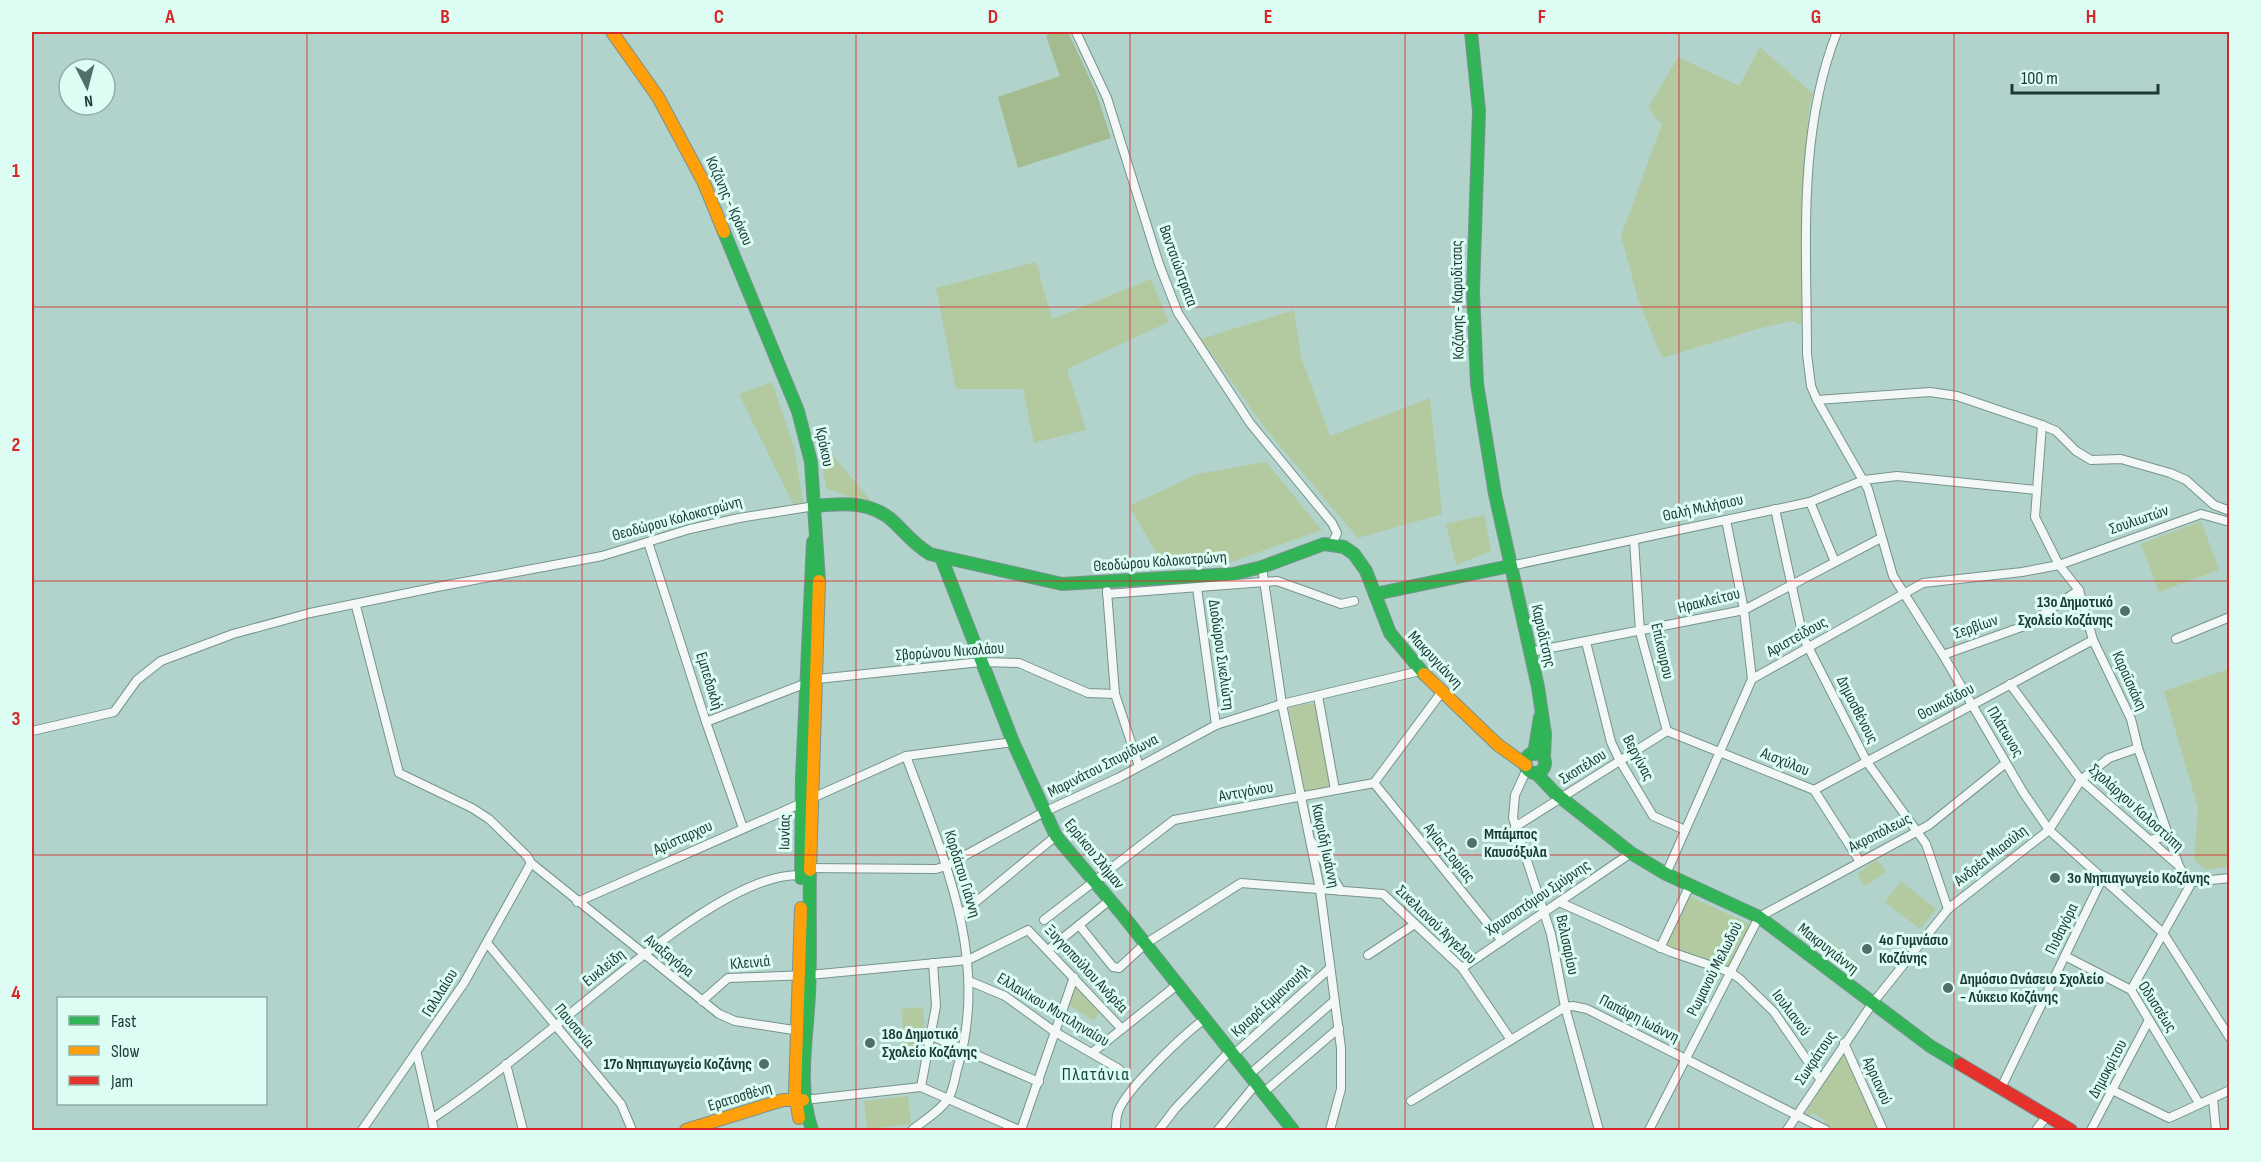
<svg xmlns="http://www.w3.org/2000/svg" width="2261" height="1162" font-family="'Sofia Sans Condensed',sans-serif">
  <rect width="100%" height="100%" fill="#b1d3cb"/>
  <g fill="#b3caa0">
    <polygon points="1760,47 1813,94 1809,108 1806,155 1801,325 1792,321 1757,329 1662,358 1639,302 1621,236 1662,124 1653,115 1649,106 1678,57 1739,86"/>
    <polygon points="1036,262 1052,319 1151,279 1169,322 1067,369 1086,430 1034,443 1023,389 956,389 936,288"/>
    <polygon points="1294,310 1301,357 1330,436 1430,398 1442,514 1358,538 1268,432 1201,339"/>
    <polygon points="772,382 794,447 803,502 793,504 739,394"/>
    <polygon points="819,439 871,501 855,499 826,488"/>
    <polygon points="1266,462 1322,530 1231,562 1163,564 1129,506 1197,474"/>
    <polygon points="1484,515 1491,551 1456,565 1446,524"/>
    <polygon points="2201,521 2219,570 2159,592 2141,544"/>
    <polygon points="2229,669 2229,866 2206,870 2194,860 2198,808 2164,691"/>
    <polygon points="1316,703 1331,787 1304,792 1289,707"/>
    <polygon points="1877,859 1886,872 1865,886 1857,874"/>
    <polygon points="1901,881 1936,909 1920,929 1885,902"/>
    <polygon points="1689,896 1750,924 1728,968 1665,946"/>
    <polygon points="1828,940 1857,962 1848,973 1819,951"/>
    <polygon points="1076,986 1099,1012 1094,1021 1068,1004"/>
    <polygon points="923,1007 926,1044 905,1046 901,1009"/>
    <polygon points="1842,1053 1844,1053 1878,1130 1836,1130 1824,1124 1825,1120 1812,1113 1809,1117 1805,1114"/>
    <polygon points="908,1096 911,1124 867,1129 864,1101"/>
  </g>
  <polygon fill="#a3bb8f" points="1053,32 1068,32 1096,92 1111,138 1018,168 998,97 1060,76 1046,36"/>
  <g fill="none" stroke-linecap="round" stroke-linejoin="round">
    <defs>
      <g id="street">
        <polyline points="1076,32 1107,98 1159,264 1178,313 1250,423 1332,523 1337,533 1332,544"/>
        <path d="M 1837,32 C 1797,133 1807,247 1807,354 L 1811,386 L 1817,400 L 1868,489 L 1893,576 L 1943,655 L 2023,792 L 2049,830 L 2163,933 L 2230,1038"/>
        <polyline points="1817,400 1930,392 1957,396 2042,425 2056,431 2076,451 2091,460 2121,459 2170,473 2186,480 2214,505 2230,511"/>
        <polyline points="2042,425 2035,517 2059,565 2079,590 2093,640 2131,719 2138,748 2179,866 2185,876 2192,882"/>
        <polyline points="1810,502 1835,562"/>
        <polyline points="1775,509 1803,637 1867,762 1926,844 1948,909"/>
        <polyline points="1726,520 1744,610 1752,679"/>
        <polyline points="1634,540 1640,632 1667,731"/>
        <polyline points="648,542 706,722 743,828"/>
        <polyline points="1510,566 1810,502 1864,480 1897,476 2037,490"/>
        <polyline points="1262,567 1282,704 1320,889 1341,1048 1341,1089 1330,1130"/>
        <polyline points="1197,588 1216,725"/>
        <polyline points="1107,591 1115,694 1139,766"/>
        <polyline points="1107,594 1277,581 1341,604 1354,601"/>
        <polyline points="356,606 399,773 472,808 489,819 527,856 531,863 719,1014 735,1021 800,1031"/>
        <polyline points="2176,639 2230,617"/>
        <polyline points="1586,642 1611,742 1620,761 1653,816 1685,830"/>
        <polyline points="1530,652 1744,610 1881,538"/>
        <polyline points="1943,655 2027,625 2079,590"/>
        <polyline points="2010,684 2081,780 2179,866"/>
        <polyline points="1318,696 1335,790"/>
        <polyline points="706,722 817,679 981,662 1019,663 1088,693 1115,694"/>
        <polyline points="32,731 114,712 137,680 161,661 233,634 310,613 437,587 602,556 690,529 739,518 815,506"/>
        <polyline points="1667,731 1814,790 1859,860"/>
        <path d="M 906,756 C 943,856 990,958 958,1066 C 955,1076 954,1088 949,1097 C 943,1109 923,1121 912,1130"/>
        <polyline points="1527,769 1515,795 1513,818 1551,934 1565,1007 1599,1130"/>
        <polyline points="1374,783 1502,941"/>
        <polyline points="1814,790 2093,640"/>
        <polyline points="810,799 906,756 1013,742"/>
        <polyline points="1515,827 1667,731"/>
        <polyline points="2150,840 2168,836"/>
        <polyline points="1312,842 1341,891"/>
        <polyline points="805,868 936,869 946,866 1044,812 1120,777 1216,725 1282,704 1420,671"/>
        <polyline points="1666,874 1752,679 1923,583 2022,572 2059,565 2201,514 2230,522"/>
        <polyline points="2192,882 2230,878"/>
        <polyline points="577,902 802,803"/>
        <polyline points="1559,902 1671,952 1730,972 1740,979 1774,1012 1820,1079"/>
        <polyline points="961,914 1056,836"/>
        <polyline points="1044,920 1174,820 1374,783 1441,693"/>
        <polyline points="1079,925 1113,967 1119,968 1145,944 1241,883 1383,894 1462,968 1511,1040"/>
        <polyline points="487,943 621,1104 632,1130"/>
        <polyline points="1660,948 1690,885"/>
        <polyline points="1048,950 1110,900"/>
        <polyline points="1368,955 1415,924"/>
        <polyline points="2065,956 2131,990 2199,1103"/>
        <polyline points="1462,968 1631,853"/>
        <polyline points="969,981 1005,996 1055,1032 1119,1069"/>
        <polyline points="2131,990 2192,882"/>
        <polyline points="702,1001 728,978 809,975 968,960 1028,930 1122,1029"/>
        <polyline points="932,1036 1039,1082"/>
        <polyline points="1844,1043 1883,1130"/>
        <polyline points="1093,1052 1177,985"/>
        <polyline points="417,1054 434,1130"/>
        <polyline points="1233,1055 1329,969"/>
        <polyline points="506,1064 523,1130"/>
        <polyline points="1249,1075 1334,1001"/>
        <polyline points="921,1087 936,1006 933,963"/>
        <polyline points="921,1087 1019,1130"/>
        <polyline points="2001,1088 2102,879"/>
        <polyline points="2114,1091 2169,1118 2230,1090"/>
        <polyline points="1263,1093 1339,1028"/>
        <polyline points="2213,1099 2216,1130"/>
        <polyline points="804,1100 921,1087"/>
        <polyline points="1411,1101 1565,1007 1573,1006 1587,1009 1826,1130"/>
        <path d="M 433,1118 C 477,1089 519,1055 560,1022 C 611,982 741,864 806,876"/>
        <polyline points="362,1130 464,983 531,863"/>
        <polyline points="1021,1130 1074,977"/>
        <path d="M 1116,1130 C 1116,1125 1116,1117 1118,1112 C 1125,1090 1185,1033 1205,1019"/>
        <polyline points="1159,1130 1175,1109 1230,1051"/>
        <polyline points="1218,1130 1256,1084"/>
        <polyline points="1649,1130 1759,917 1929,825 2006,763"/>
        <polyline points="1787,1130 1872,1004 1948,909 2049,830 2081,780 2109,758 2138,748"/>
        <polyline points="2036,1130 2047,1116"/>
        <polyline points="2091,1130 2149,1020"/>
      </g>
      <g id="fast">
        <polyline points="1471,32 1479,111 1473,291 1477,384 1495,494 1538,687 1545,734 1544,758"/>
        <polyline points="724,232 798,411 811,462 819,581"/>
        <path d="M 815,506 C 844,503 873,501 895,523 C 906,534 916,546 930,554 L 1062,584 L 1233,574 L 1262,567 L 1324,544 L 1344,547 L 1354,554 L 1366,571 L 1390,633 L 1424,674"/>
        <polyline points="941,557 1013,742 1056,836 1121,913 1293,1130"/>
        <polyline points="1375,594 1510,566"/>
        <circle cx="1535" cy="763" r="10"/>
        <polyline points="1534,754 1540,717"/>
        <polyline points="1536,773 1555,793 1631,853 1666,874 1759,917 1930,1046 1960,1064"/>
        <path d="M 810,870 C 809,911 811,953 809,994 C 807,1038 797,1087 812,1130"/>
        <polyline points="801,878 802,777 813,542"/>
      </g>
      <g id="slow">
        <polyline points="612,32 658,97 704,183 724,232"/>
        <polyline points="1424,674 1498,745 1526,765"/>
        <polyline points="810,870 819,581"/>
        <polyline points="799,1118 795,1093 801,908"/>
        <polyline points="686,1130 783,1100 803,1100"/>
      </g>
      <polyline id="jam" points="1960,1064 2071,1130"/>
    </defs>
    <use href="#street" stroke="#77938d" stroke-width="10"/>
    <use href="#fast" stroke="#77938d" stroke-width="14"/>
    <use href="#slow" stroke="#77938d" stroke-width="14"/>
    <use href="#jam" stroke="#77938d" stroke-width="14"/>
    <use href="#street" stroke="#f3f8f7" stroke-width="8"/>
    <use href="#fast" stroke="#30b455" stroke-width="12"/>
    <use href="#slow" stroke="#ff9f0a" stroke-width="12"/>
    <use href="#jam" stroke="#e5322d" stroke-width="12"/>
  </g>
  <path fill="none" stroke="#d62828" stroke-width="1.5" stroke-opacity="0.55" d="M 307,32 L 307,1130M 582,32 L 582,1130M 856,32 L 856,1130M 1130,32 L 1130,1130M 1405,32 L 1405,1130M 1679,32 L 1679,1130M 1954,32 L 1954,1130M 32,307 L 2230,307M 32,581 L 2230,581M 32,855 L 2230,855"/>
  <g fill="#516e68" stroke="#dcfcf4" stroke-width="2">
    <circle cx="2125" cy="611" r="6"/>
    <circle cx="1472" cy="843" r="6"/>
    <circle cx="2055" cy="878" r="6"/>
    <circle cx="1867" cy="949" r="6"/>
    <circle cx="1948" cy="988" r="6"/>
    <circle cx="870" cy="1043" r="6"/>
    <circle cx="764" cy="1064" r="6"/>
  </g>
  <g text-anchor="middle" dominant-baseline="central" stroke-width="6" stroke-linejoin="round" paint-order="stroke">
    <g font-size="16" fill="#1e3833" stroke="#dcfcf4">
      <text transform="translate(729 201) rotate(66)">Κοζάνης - Κρόκου</text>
      <text transform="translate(1178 266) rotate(70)">Βαντσιώστρατα</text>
      <text transform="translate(1458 300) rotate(-91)">Κοζάνης - Καρυδίτσας</text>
      <text transform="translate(824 447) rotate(78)">Κρόκου</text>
      <text transform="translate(1703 508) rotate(-12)">Θαλή Μιλήσιου</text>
      <text transform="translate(677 519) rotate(-15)">Θεοδώρου Κολοκοτρώνη</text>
      <text transform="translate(2139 520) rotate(-19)">Σουλιωτών</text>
      <text transform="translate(1160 562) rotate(-4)">Θεοδώρου Κολοκοτρώνη</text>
      <text transform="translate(1709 601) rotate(-14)">Ηρακλείτου</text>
      <text transform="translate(1976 627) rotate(-19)">Σερβίων</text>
      <text transform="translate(1543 636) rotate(77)">Καρυδίτσης</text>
      <text transform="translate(1797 637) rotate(-29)">Αριστείδους</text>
      <text transform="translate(1662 651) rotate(77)">Επίκουρου</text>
      <text transform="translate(950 652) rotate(-4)">Σβορώνου Νικολάου</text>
      <text transform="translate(1221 655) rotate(82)">Διοδώρου Σικελιώτη</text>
      <text transform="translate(1435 660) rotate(47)">Μακρυγιάννη</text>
      <text transform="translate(709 681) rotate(73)">Εμπεδοκλή</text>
      <text transform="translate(2129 681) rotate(66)">Καραϊσκάκη</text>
      <text transform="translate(1946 702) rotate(-28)">Θουκιδίδου</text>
      <text transform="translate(1857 710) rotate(63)">Δημοσθένους</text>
      <text transform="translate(2005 732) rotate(59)">Πλάτωνος</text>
      <text transform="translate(1638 758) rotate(62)">Βεργίνας</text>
      <text transform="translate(1785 762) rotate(22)">Αισχύλου</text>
      <text transform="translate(1103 766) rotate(-27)">Μαρινάτου Σπυρίδωνα</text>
      <text transform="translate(1583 767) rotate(-32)">Σκοπέλου</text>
      <text transform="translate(1246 792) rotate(-10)">Αντιγόνου</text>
      <text transform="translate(2136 808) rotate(42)">Σχολάρχου Καλοστύπη</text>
      <text transform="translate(785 832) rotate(-89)">Ιωνίας</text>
      <text transform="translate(1880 833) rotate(-27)">Ακροπόλεως</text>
      <text transform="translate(683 838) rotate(-24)">Αρίσταρχου</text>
      <text transform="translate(1325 846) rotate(78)">Κακριδή Ιωάννη</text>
      <text transform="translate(1449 853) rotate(51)">Αγίας Σοφίας</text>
      <text transform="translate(1094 854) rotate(51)">Ερρίκου Σλήμαν</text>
      <text transform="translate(1991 856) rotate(-38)">Ανδρέα Μιαούλη</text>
      <text transform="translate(962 874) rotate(73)">Κορδάτου Γιάννη</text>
      <text transform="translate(1538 898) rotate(-34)">Χρυσοστόμου Σμύρνης</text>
      <text transform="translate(1436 925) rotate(44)">Σικελιανού Άγγελου</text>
      <text transform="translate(2062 929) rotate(-64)">Πυθαγόρα</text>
      <text transform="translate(1567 945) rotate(78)">Βελισαρίου</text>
      <text transform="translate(1828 949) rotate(38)">Μακρυγιάννη</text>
      <text transform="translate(669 956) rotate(39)">Αναξαγόρα</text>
      <text transform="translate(750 963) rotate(-5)">Κλεινιά</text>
      <text transform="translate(604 968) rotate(-39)">Ευκλείδη</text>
      <text transform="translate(1086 969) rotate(47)">Ξυγγοπούλου Ανδρέα</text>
      <text transform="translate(1715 969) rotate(-63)">Ρωμανού Μελωδού</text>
      <text transform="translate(440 993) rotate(-58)">Γαλιλαίου</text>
      <text transform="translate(1271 1001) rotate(-42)">Κριαρά Εμμανουήλ</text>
      <text transform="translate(2157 1007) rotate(57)">Οδυσσέως</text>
      <text transform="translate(1053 1010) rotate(31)">Ελλανίκου Μυτιληναίου</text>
      <text transform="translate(1791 1013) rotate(53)">Ιουλιανού</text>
      <text transform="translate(1639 1019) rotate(27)">Παπάφη Ιωάννη</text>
      <text transform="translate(574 1026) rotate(50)">Παυσανία</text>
      <text transform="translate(1816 1058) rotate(-56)">Σωκράτους</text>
      <text transform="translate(2108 1069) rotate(-62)">Δημοκρίτου</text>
      <text transform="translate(1877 1081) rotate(66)">Αρριανού</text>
      <text transform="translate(740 1097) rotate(-17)">Ερατοσθένη</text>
    </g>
    <g font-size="16" font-weight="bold" fill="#1e3833" stroke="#dcfcf4" text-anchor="start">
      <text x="2113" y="602" text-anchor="end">13ο Δημοτικό<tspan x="2113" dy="18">Σχολείο Κοζάνης</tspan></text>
      <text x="1484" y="834">Μπάμπος<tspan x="1484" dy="18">Καυσόξυλα</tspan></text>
      <text x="2067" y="878">3ο Νηπιαγωγείο Κοζάνης</text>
      <text x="1879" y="940">4ο Γυμνάσιο<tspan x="1879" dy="18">Κοζάνης</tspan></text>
      <text x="1960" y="979">Δημόσιο Ωνάσειο Σχολείο<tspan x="1960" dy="18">- Λύκειο Κοζάνης</tspan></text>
      <text x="882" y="1034">18ο Δημοτικό<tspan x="882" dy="18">Σχολείο Κοζάνης</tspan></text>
      <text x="752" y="1064" text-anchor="end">17ο Νηπιαγωγείο Κοζάνης</text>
    </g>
    <g font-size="18" letter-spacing="1.5" fill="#15473d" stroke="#dcfcf4">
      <text x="1096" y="1074">Πλατάνια</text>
    </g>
  </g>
  <rect width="2261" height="1162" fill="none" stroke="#dcfcf4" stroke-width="66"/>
  <rect x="57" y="997" width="210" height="108" fill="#dcfcf4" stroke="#90aea7" stroke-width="1.5"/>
  <rect x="69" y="1016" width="30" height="9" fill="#30b455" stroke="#90aea7" stroke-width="1.5"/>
  <text x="111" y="1027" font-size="18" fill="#1e3833">Fast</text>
  <rect x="69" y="1046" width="30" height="9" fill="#ff9f0a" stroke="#90aea7" stroke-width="1.5"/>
  <text x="111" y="1057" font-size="18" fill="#1e3833">Slow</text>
  <rect x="69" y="1076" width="30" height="9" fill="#e5322d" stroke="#90aea7" stroke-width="1.5"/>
  <text x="111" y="1087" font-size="18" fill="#1e3833">Jam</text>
  <g transform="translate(87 87) rotate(174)"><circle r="28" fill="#dcfcf4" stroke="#90aea7" stroke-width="1.5"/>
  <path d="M0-4.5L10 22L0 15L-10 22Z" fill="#516e68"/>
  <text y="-9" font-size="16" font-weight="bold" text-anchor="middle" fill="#1e3833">N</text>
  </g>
  <path d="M2012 84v9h146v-9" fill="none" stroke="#1e3833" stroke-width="3"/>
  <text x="2021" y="84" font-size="18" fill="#1e3833" stroke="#dcfcf4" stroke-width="4.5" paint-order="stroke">100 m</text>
  <rect x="33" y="33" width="2195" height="1096" fill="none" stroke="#d62828" stroke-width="2"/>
  <g font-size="20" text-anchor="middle" font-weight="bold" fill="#d62828">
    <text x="170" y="23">A</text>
    <text x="445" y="23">B</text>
    <text x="719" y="23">C</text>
    <text x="993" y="23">D</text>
    <text x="1268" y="23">E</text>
    <text x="1542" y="23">F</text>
    <text x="1816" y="23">G</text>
    <text x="2091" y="23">H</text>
    <text x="16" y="177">1</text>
    <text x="16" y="451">2</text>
    <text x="16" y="725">3</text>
    <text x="16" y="999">4</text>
  </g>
</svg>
